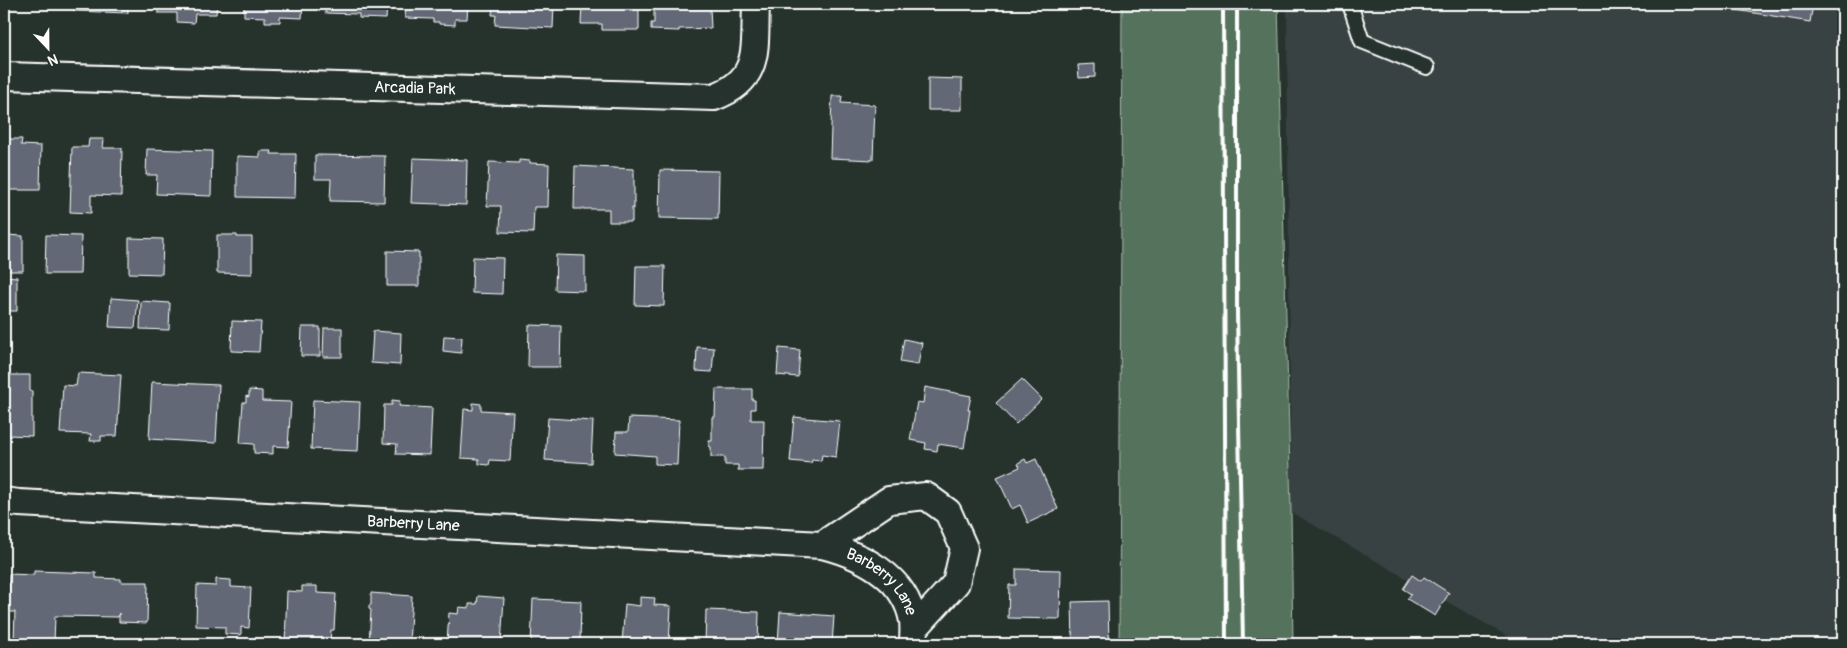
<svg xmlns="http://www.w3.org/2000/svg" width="1847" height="648" font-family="Pangolin,sans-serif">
  <rect width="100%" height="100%" fill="#26332d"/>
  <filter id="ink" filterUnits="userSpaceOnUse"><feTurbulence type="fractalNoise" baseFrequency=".02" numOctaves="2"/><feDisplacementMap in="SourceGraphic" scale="10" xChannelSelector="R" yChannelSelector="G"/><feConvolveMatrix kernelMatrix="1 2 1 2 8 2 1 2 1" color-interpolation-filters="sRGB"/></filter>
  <g filter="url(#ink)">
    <polygon fill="#394343" points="1287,4 1843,4 1843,644 1521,644 1291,512"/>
    <polygon fill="#55735c" stroke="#aab9ae" points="1122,4 1278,4 1291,512 1293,644 1119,644"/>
    <g fill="#646876" stroke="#fff">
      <rect x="4" y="4" width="12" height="3"/>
      <polygon points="74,4 128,4 128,13 74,11"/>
      <polygon points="158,4 217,4 216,14 195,14 194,23 177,22 177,13 158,13"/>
      <polygon points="244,4 303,4 302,18 280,17 280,22 265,22 265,17 244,16"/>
      <polygon points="326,4 387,4 386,19 359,18 359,14 325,13"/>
      <polygon points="406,4 468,4 467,19 455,19 455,25 439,24 439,22 433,22 433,19 405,18"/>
      <polygon points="496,4 554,4 553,28 495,25 496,15 492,15 493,6 496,6"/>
      <polygon points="582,4 639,4 639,30 602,30 602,24 581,24"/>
      <polygon points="654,4 719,4 719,8 710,8 711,28 679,29 679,31 651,30 651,23 654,23"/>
      <polygon points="1699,4 1813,4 1810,22"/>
      <polygon points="1095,64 1095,77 1079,78 1078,65"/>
      <polygon points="928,78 962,79 962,110 928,110"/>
      <polygon points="832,96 842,96 841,103 875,105 873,160 830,158"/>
      <polygon points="7,139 22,139 21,145 41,146 40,190 4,190 4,145 7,145"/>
      <polygon points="89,139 104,139 103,148 122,148 121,196 91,195 91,213 70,212 72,147 88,147"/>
      <polygon points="147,149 212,151 211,196 156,194 157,175 146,175"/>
      <polygon points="260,151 272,151 271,154 296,154 295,198 237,197 237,156 260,157"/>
      <polygon points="315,155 385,156 384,202 330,201 331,179 315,179"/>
      <polygon points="413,158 467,160 466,205 411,203"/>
      <polygon points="519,160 530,161 530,163 549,164 548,207 534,207 533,233 500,232 501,206 487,206 489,162 519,163"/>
      <polygon points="575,166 634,169 634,208 632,208 632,222 609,222 609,209 574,209"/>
      <polygon points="660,170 719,171 718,219 659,218"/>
      <polygon points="4,235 23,236 23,271 4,271"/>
      <polygon points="46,235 81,236 80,274 45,274"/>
      <polygon points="217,235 237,235 237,237 252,237 252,274 217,273"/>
      <polygon points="129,238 163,239 162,274 129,273"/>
      <polygon points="387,251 419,252 419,286 387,286"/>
      <polygon points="556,255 585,256 585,291 555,290"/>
      <polygon points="473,257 503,258 502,294 472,293"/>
      <polygon points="636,266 665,266 664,306 635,305"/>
      <polygon points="4,276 17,277 17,311 4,311"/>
      <polygon points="111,298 138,300 135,328 109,327"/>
      <polygon points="141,301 170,303 169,330 140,329"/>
      <polygon points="232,321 261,322 259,352 231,351"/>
      <polygon points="529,325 561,326 560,367 528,367"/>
      <polygon points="302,327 320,327 320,356 301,356"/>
      <polygon points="324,328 342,328 342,357 323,357"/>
      <polygon points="373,331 401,333 400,365 371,363"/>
      <polygon points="444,336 462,337 461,353 443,351"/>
      <polygon points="904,339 922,343 918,365 900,362"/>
      <polygon points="697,347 714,348 712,372 696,371"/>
      <polygon points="779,348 800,350 798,377 777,375"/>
      <polygon points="78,373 121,375 117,436 101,436 101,441 90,441 91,434 60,433 63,385 76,386"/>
      <polygon points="4,375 30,375 30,391 32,391 32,436 8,435 8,438 4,438"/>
      <polygon points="1022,379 1042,399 1016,424 996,403"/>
      <polygon points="152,382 219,385 216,443 149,439"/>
      <polygon points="925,387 971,396 968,410 970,410 964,448 938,444 937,451 925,449 926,443 910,440 917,402 923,403"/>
      <polygon points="716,389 752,389 752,400 755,400 755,409 751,409 751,420 764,420 763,470 738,470 738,465 725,465 725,457 711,457 711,447 709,446 709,441 712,441 712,417 715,417"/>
      <polygon points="249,390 262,391 262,401 291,402 288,447 273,446 273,454 254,453 254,444 240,443 243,402 246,402 246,396 249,397"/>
      <polygon points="313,400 360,402 358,451 311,449"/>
      <polygon points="392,400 400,401 399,406 432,408 430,455 396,454 397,444 383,443 384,405 392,405"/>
      <polygon points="473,403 481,404 481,410 513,412 510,461 490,460 489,465 479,464 479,459 461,458 464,409 473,410"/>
      <polygon points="794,417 840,421 836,457 822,455 821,461 812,460 811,463 790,461"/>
      <polygon points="548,418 593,421 591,463 545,460"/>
      <polygon points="629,418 679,420 677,465 655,464 655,456 615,453 616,432 628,432"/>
      <polygon points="1025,459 1027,463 1036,459 1058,509 1028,523 1020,505 1012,509 997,477 1020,467 1018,463"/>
      <polygon points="1016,569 1061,570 1060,619 1008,618 1009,585 1016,585"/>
      <polygon points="34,571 96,573 96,578 121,579 121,582 148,582 147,623 119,622 119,613 118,617 55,616 54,643 14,641 15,612 8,612 9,574 34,575"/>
      <polygon points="1412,575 1421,581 1424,577 1449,593 1435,616 1407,599 1411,594 1403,589"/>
      <polygon points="216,579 231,580 231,587 251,588 249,628 241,627 241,635 225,634 225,627 196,626 197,585 216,586"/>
      <polygon points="302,586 317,586 317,593 336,594 334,630 331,630 330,642 315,642 315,644 285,644 287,591 302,592"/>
      <polygon points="371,593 412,596 409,644 369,644 371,610 369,609 369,605 371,605"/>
      <polygon points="478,596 504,598 501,644 447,643 449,613 458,614 459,607 469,608 469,604 477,604"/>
      <polygon points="640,597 655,598 654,605 671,606 669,644 622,644 625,604 640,606"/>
      <polygon points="533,599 581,601 580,644 531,644"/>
      <polygon points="1108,601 1109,644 1073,644 1072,602"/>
      <polygon points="706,610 759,612 758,644 705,644"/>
      <polygon points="780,612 834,616 832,644 778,644"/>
    </g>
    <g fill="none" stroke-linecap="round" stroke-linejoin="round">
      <defs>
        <polyline id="service" points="1350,4 1362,41 1427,67"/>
        <g id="minor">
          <path id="s1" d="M 4,76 L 714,97 C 762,80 754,47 756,4"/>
          <path id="s2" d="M 4,501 L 19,503 L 822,545 C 861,555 905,576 913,621 C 914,629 913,637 913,644"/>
          <polyline points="822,545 889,500 926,496 948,512 964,548 956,583 914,629"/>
        </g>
      </defs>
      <use href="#service" stroke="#fff" stroke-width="18"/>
      <use href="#minor" stroke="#fff" stroke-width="30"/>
      <use href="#service" stroke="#26332d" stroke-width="14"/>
      <use href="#minor" stroke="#26332d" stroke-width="26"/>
      <g stroke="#fff" stroke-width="4">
        <polyline points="1223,4 1226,644"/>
        <polyline points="1237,4 1237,313 1243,644"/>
      </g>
    </g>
  </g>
  <g text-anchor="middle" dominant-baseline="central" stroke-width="4.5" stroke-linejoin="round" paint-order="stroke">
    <g font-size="16" fill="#fff" stroke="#26332d">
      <text stroke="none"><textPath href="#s1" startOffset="411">Arcadia Park</textPath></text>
      <text stroke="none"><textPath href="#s2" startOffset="410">Barberry Lane</textPath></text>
      <text stroke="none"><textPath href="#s2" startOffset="892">Barberry Lane</textPath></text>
    </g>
  </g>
  <rect width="1847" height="648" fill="none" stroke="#26332d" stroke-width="20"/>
  <rect x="10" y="10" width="1827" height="628" fill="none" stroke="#fff" stroke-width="2" filter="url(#ink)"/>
  <g transform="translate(48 48) rotate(158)" stroke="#26332d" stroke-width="4" paint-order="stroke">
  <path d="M0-4L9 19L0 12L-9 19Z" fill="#ffffff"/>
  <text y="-8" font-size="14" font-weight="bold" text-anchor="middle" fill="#ffffff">N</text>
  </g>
</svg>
